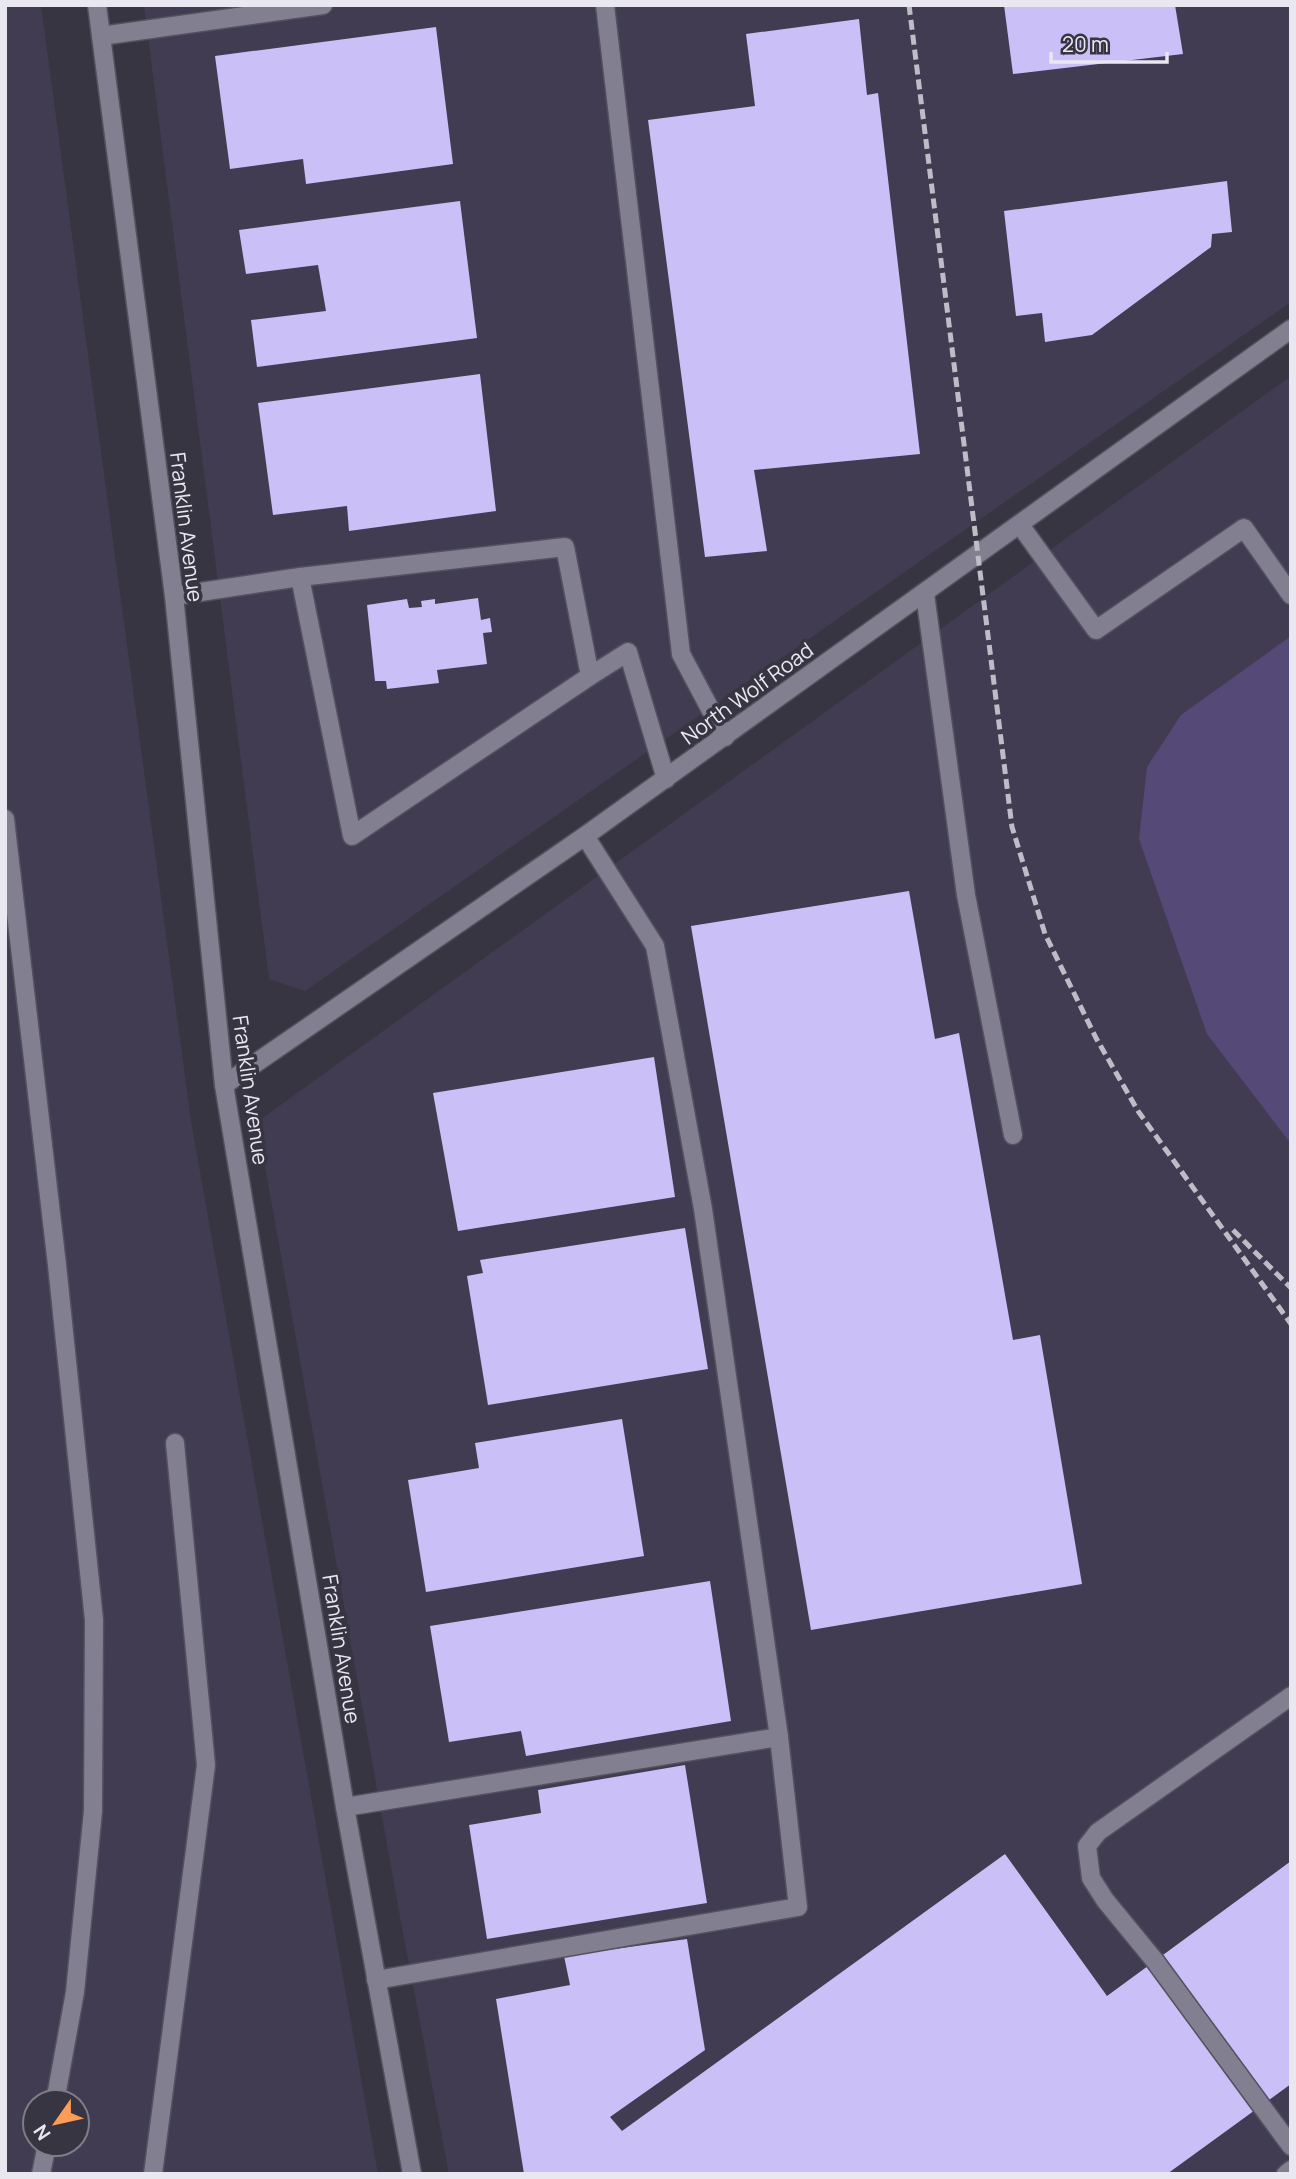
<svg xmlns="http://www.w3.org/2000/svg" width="1296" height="2179" font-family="Manrope,sans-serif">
  <rect width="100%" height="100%" fill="#383543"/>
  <g fill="#413c51" fill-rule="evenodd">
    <path d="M 5,5 L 41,5 L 191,1121 L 378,2174 L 5,2174 ZM 35,2102 L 77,2102 L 77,2144 L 35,2144 Z"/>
    <polygon points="144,5 1291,5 1291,302 305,991 269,979"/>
    <polygon points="1291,376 1291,2174 449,2174 402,1928 257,1122"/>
  </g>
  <polygon fill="#554978" points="1291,636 1291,1144 1207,1034 1139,839 1147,767 1181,715"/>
  <g fill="#cbbff7">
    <polygon points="1004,5 1175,5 1183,54 1013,74"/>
    <polygon points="859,19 867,95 878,93 920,454 754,470 767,551 705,557 648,120 755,106 746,34"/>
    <polygon points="436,27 453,164 306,184 303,159 230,169 215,56"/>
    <polygon points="1227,181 1232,232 1212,234 1211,247 1092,335 1045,342 1042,313 1016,316 1004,211"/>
    <polygon points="460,201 477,338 257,367 251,320 326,311 318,265 246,274 239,230"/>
    <polygon points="480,374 496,511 349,531 347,506 273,515 258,403"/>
    <polygon points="478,598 481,620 490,618 492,632 483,633 487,664 437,670 439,683 387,689 386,681 375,681 367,605 407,599 409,608 422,607 421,601 435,599 435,604"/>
    <polygon points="909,891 935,1039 959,1033 1013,1340 1040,1335 1082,1584 811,1630 691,926"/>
    <polygon points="654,1057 675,1197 458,1231 433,1093"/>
    <polygon points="685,1228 708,1369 488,1405 467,1276 483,1273 480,1260"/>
    <polygon points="622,1419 644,1556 426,1592 408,1480 479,1468 475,1443"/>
    <polygon points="710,1581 731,1721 526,1756 521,1731 449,1742 430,1626"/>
    <polygon points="685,1765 707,1903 487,1939 469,1825 541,1813 538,1790"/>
    <polygon points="1005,1854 1107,1996 1291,1861 1291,2084 1167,2174 524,2174 496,1999 570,1985 564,1956 687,1939 705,2050 610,2117 622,2131"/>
  </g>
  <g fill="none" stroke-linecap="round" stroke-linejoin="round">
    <defs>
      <g id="lane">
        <polyline points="605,5 681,654 725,737"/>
        <polyline points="101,36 323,5"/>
        <polyline points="1020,525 1096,630 1244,528 1291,595"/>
        <polyline points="300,577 352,836 590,676"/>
        <polyline points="925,594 966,895 1013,1135"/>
        <polyline points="174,596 300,577 565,547 590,676 628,652 666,779"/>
        <polyline points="5,819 57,1265 94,1620 93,1811 75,1992 55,2102"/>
        <polyline points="1291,1696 1098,1832 1087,1846 1091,1878 1105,1900 1155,1961 1291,2146"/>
        <polyline points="345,1807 779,1737"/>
        <polyline points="376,1980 798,1907 779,1737 703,1209 655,946 585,836"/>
        <polyline points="41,2174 47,2144"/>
        <polyline points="153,2174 206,1765 175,1443"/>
      </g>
      <polyline id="street" points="1286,2174 1291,2170"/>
      <g id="secondary">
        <polyline points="97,5 174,596 224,1085 345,1807 412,2174"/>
        <polyline points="224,1085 585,836 1291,329"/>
      </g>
    </defs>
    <use href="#lane" stroke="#54515e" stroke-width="21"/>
    <use href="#street" stroke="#54515e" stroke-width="21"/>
    <use href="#secondary" stroke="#54515e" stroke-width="21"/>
    <use href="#lane" stroke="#827f90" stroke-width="18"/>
    <use href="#street" stroke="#827f90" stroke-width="18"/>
    <use href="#secondary" stroke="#827f90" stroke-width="18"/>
    <g stroke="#bebdc7" stroke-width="5" stroke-dasharray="10 5" stroke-linecap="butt">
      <polyline points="909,5 1012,827 1045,934 1096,1038 1138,1111 1291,1324"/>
      <polyline points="1233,1230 1291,1288"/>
    </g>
  </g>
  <g text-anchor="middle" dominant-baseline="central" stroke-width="7" stroke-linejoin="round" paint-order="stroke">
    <g font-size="21" fill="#e9e8f1" stroke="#383543">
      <text transform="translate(187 527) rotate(83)">Franklin Avenue</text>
      <text transform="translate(747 693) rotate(-36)">North Wolf Road</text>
      <text transform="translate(251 1090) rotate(82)">Franklin Avenue</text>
      <text transform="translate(342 1649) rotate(81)">Franklin Avenue</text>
    </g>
  </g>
  <rect width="1296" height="2179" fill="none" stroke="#e9e8f1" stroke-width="14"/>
  <g transform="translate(56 2123) rotate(236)"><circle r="33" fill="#383543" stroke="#7f7d89" stroke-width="2"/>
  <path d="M0-5L12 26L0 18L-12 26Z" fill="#fd9c56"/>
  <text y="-10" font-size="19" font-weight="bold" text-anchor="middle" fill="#e9e8f1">N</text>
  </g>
  <path d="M1051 52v10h116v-10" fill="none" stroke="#e9e8f1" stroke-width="3.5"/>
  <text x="1062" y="52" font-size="21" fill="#e9e8f1" stroke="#383543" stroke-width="5" paint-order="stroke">20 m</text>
</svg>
